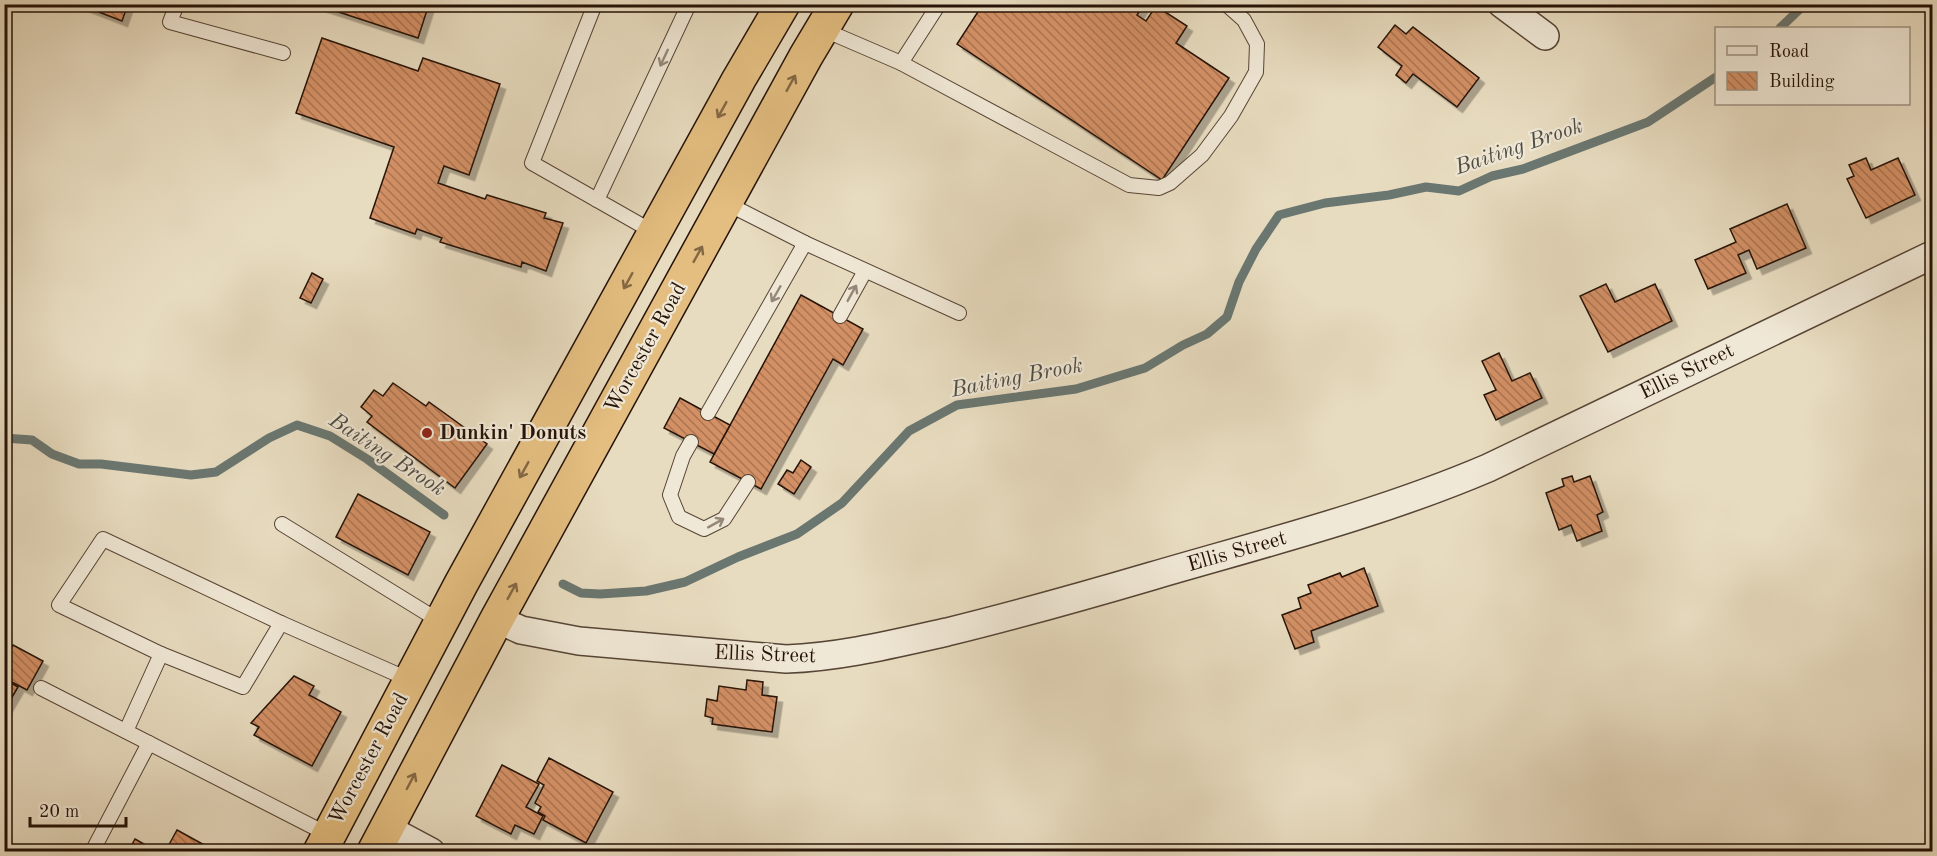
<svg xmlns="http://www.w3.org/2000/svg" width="1937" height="856" font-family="'Old Standard TT',serif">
  <defs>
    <pattern id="building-back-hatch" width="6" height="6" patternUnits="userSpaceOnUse" patternTransform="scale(1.5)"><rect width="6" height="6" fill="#d39065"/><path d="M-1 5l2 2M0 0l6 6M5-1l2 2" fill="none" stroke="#ab7451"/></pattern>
    <filter id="shadow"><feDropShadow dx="5.5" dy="5.5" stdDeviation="0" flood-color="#0004"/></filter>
  </defs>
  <rect width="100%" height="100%" fill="#e8dcc0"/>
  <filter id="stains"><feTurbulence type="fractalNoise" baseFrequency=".00333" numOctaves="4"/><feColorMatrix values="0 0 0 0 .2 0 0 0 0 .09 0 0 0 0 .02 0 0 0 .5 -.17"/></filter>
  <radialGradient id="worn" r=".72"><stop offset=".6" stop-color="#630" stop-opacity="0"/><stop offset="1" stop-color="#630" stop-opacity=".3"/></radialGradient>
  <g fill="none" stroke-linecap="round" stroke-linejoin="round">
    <g stroke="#6a7771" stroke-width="9">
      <polyline points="1780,28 1805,4"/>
      <polyline points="4,438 32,440 52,454 79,464 101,464 191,475 216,472 269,438 297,425 330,436 367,459 444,515"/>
      <polyline points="563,584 581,593 600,594 646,591 685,582 738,557 797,534 842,503 909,431 957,405 1076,389 1145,368 1183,345 1207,334 1227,317 1239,282 1256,249 1279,215 1325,203 1389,195 1426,187 1459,191 1492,176 1523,169 1648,122 1716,77"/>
    </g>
  </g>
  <g fill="url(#building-back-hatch)" stroke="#251207" stroke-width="1.5" filter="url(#shadow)">
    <polygon points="78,4 128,4 122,21"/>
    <polygon points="314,4 429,4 418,38"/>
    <polygon points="983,4 1144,4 1137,15 1146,21 1156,6 1187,26 1176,43 1229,78 1162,180 957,44"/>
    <polygon points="1395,25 1406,34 1413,27 1479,78 1457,107 1413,74 1406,83 1396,75 1402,66 1378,47"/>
    <polygon points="322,38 418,71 423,58 500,84 469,175 444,166 438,183 485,199 487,195 546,213 544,218 563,223 546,271 522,262 521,267 440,242 442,238 417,229 415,234 370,218 394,147 296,113"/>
    <polygon points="1866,158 1871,170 1898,158 1915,195 1866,218 1847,179 1854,176 1849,165"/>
    <polygon points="1787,204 1806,248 1757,269 1749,250 1738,255 1746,273 1708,289 1695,260 1736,242 1730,229"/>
    <polygon points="312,273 323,279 311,303 300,298"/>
    <polygon points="1606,284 1615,302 1655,284 1672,321 1608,352 1580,296"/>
    <polygon points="801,295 863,329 843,365 833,359 761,489 710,462"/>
    <polygon points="1499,353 1512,381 1530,373 1542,398 1496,420 1484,395 1496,390 1482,361"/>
    <polygon points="393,383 426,406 429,402 487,444 455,488 367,422 372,416 361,407 374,390 383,396"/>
    <polygon points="680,398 730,425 714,454 664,428"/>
    <polygon points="801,460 811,467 794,494 778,484 787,470 793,473"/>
    <polygon points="1572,476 1574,482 1590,476 1603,512 1597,515 1602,531 1577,541 1571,525 1559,530 1546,493 1564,486 1562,479"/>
    <polygon points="358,494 430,532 408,575 336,537"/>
    <polygon points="1364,568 1378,606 1311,631 1314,642 1295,649 1282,615 1301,608 1298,598 1311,593 1308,585 1340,573 1342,577"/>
    <polygon points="13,645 43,661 27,690 4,678 4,660"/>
    <polygon points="294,676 314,686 309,695 341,712 312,766 254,735 259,727 251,723"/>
    <polygon points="4,679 18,687 4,711"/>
    <polygon points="747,680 763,682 762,695 777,697 772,732 712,724 713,718 705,716 707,699 717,701 719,686 746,690"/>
    <polygon points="549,758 613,792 586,843 543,820 545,816 538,812 541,807 535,803 544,785 537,781"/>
    <polygon points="502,765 539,784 526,807 543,816 534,834 515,825 511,834 476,816"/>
    <polygon points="177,830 217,852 165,852"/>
    <polygon points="135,839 158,852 128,852"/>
  </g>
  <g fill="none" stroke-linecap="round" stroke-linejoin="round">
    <defs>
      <g id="service">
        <polyline points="177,4 170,22 283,53"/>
        <polyline points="595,4 532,163 655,233"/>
        <polyline points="822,29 901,63 939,4"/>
        <polyline points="901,63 1129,185 1159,188 1170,183 1202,155 1231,116 1256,72 1257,44 1244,20 1226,4"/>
        <polyline points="597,200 689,4"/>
        <polyline points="726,203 805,243 959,313"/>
        <polyline points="840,316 865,271"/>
        <polyline points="708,413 805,243"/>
        <polyline points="691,442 683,456 670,495 679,517 704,529 724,519 748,482"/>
        <polyline points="282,524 441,622"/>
        <polygon points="103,539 281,623 243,687 161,654 59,605"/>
        <polyline points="281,623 410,680"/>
        <polyline points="41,688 329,835"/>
        <polyline points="126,731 161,654"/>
        <polyline points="92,852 149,743"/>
      </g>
      <g id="minor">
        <polyline points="1502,4 1545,36"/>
        <path d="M 497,619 L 521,630 L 579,641 L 786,659 C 841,657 893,644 947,632 C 1016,615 1084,596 1152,576 C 1265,543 1380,514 1488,468 L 1932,255"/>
        <polyline points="386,828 431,852"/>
      </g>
      <g id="trunk">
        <polyline points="320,852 461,584 739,79 783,4"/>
        <polyline points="374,852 497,619 806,56 837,4"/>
      </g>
    </defs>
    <use href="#service" stroke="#564435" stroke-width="16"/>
    <use href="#minor" stroke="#564435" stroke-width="30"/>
    <use href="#trunk" stroke="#251207" stroke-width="36"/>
    <use href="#service" stroke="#f0e8d6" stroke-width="14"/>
    <use href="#minor" stroke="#f0e8d6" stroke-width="27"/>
    <use href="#trunk" stroke="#e4be80" stroke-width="33"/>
  </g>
  <defs><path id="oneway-shaft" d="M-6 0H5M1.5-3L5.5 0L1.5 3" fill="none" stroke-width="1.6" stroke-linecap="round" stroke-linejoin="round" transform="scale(1.5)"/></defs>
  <g stroke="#958879">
    <use href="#oneway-shaft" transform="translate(664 58) rotate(115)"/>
    <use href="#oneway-shaft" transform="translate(852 293) rotate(-61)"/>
    <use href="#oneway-shaft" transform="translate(776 294) rotate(120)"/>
    <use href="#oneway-shaft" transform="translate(716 523) rotate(-29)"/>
  </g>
  <g stroke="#846844">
    <use href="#oneway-shaft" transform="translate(791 83) rotate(-61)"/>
    <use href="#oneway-shaft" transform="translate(722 110) rotate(119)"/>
    <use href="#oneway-shaft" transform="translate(698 254) rotate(-61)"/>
    <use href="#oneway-shaft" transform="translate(628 281) rotate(119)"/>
    <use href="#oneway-shaft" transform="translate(524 470) rotate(119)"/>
    <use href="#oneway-shaft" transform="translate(512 591) rotate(-61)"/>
    <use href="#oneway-shaft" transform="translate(411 781) rotate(-62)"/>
  </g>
  <circle fill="#8f2418" stroke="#f0e8d6" stroke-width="2" cx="427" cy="433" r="6"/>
  <g text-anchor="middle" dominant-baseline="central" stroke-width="4.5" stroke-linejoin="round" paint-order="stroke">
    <g font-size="21" fill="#251207" stroke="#f0e8d6">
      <text transform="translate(646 348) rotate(-61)">Worcester Road</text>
      <text transform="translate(1687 372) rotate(-26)">Ellis Street</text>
      <text transform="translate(1237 552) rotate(-16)">Ellis Street</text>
      <text transform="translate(765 655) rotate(2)">Ellis Street</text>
      <text transform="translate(369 759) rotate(-62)">Worcester Road</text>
    </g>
    <g font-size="21" font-weight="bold" fill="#251207" stroke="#f0e8d6" text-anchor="start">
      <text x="439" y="433">Dunkin' Donuts</text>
    </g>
    <g font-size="22" font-style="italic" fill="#4d4d45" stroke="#f0e8d6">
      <text transform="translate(1519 147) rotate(-19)">Baiting Brook</text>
      <text transform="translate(1017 378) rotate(-11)">Baiting Brook</text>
      <text transform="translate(387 455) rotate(33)">Baiting Brook</text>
    </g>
  </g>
  <rect width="1937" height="856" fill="none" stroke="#e8dcc0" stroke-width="24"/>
  <rect x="6" y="6" width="1925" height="844" fill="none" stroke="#251207" stroke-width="3"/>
  <rect x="12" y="12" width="1913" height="832" fill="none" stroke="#251207" stroke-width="1.5"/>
  <rect x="1715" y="27" width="195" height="78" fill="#f0e8d6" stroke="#9f9283" stroke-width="1.5"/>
  <rect x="1727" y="46" width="30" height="9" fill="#f0e8d6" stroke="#9f9283" stroke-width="1.5"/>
  <text x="1769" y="57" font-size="18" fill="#251207">Road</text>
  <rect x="1727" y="72" width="30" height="18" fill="url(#building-back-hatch)" stroke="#9f9283" stroke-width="1.5"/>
  <text x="1769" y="87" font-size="18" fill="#251207">Building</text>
  <path d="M30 817v9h96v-9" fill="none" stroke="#251207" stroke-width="3"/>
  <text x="39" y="817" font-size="18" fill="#251207" stroke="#f0e8d6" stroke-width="4.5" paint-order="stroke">20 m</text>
  <rect width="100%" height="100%" filter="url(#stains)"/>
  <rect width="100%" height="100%" fill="url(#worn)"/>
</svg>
